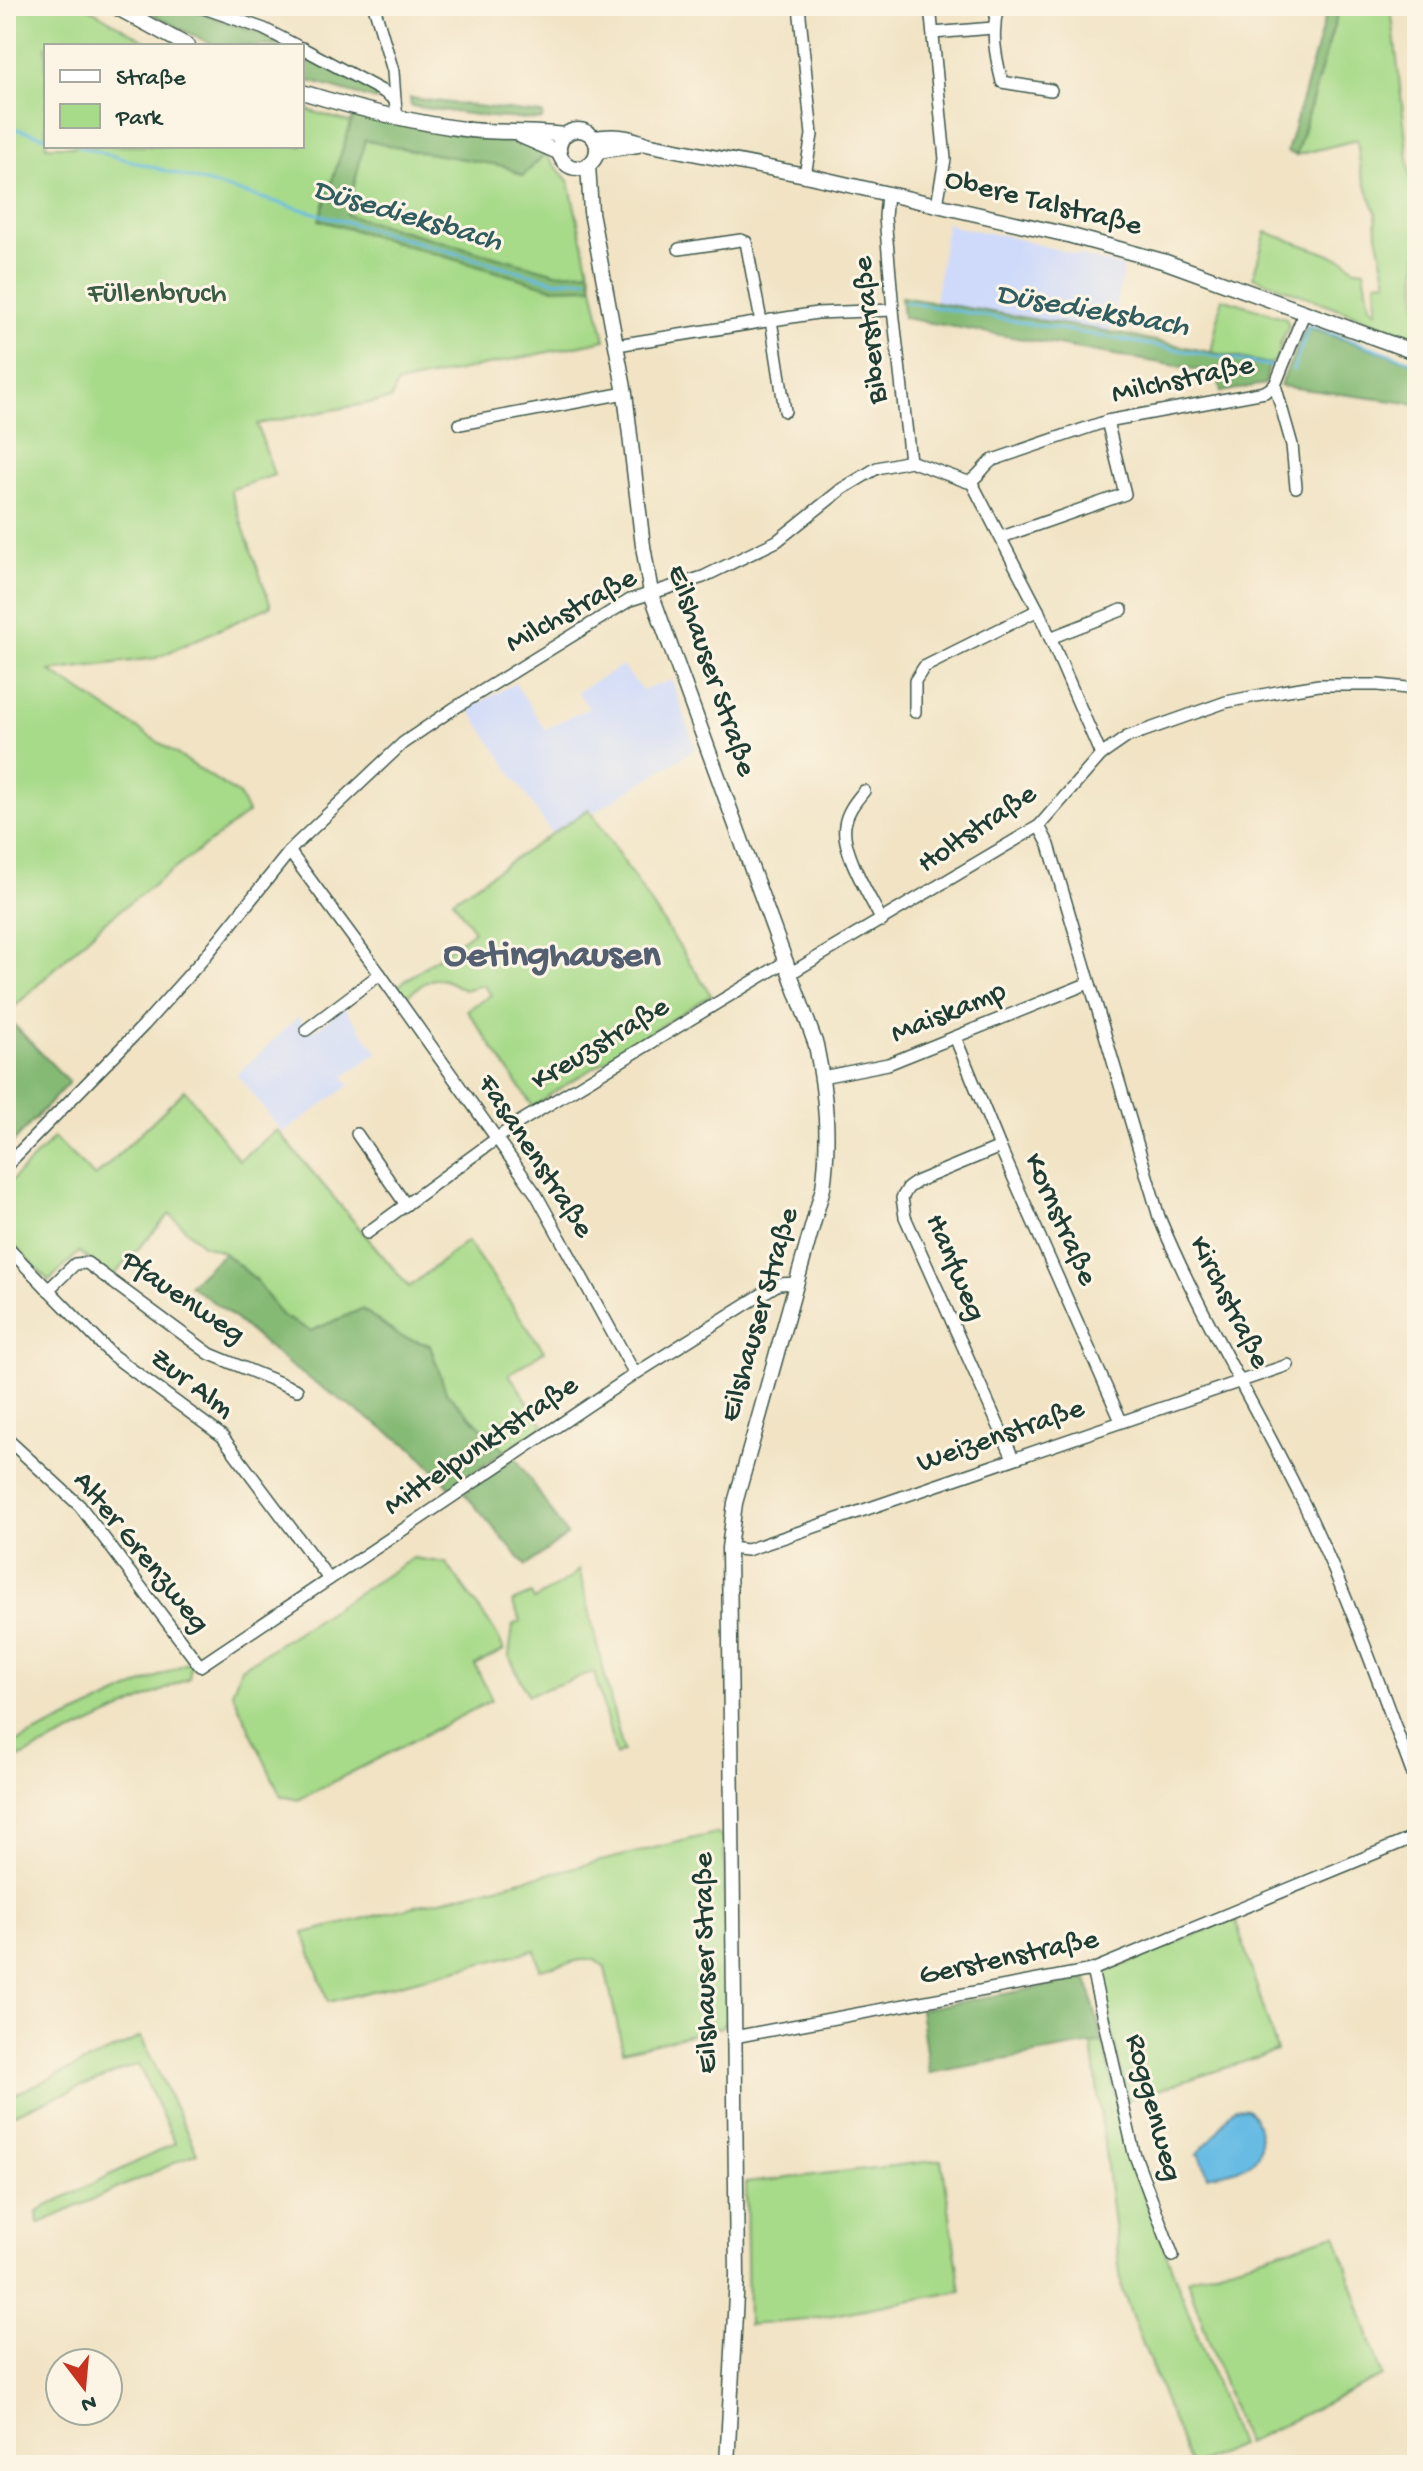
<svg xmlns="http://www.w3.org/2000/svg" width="1423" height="2471" font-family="'Gochi Hand',sans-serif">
  <rect width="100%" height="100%" fill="#fcf5e5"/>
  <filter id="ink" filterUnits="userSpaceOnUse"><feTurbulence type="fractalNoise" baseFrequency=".0125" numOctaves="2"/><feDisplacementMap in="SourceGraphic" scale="16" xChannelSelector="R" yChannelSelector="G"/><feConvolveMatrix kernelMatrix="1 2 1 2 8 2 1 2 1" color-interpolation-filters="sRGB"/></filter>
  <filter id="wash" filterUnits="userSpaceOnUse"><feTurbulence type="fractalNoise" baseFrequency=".006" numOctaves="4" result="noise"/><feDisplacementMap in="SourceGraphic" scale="32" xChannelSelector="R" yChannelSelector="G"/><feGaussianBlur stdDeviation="1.8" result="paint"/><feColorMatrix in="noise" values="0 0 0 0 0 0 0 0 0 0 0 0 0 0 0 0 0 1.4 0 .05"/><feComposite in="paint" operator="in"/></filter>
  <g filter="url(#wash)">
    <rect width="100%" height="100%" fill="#f1e3c4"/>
    <g fill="#cfdafa">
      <polygon points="947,221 956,227 1006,236 1124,267 1111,332 935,302"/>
      <polygon points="621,666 643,690 672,680 696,749 595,812 589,809 551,833 469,709 515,683 545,729 589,708 577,692"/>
      <polygon points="344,1008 378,1052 344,1077 350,1085 283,1133 237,1074 298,1017 311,1033"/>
    </g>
    <g fill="#a7da89" stroke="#638c5e" stroke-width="2">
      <path d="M 6,6 L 85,6 L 153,46 L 46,46 L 46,146 L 302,146 L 302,108 C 377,134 458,142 537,151 L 545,154 L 569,182 L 605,340 L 397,384 L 391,399 L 257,424 L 274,475 L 230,490 L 271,606 L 156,658 L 50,671 L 239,795 L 248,813 L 102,924 L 10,1011 L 8,1019 L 69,1082 L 6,1150 Z"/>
      <polygon points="1328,6 1391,6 1417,238 1417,338 1253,277 1266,232 1345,260 1355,269 1364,270 1370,306 1377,311 1376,282 1387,281 1377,234 1376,213 1361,172 1357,140 1296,155 1337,15 1327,11"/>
      <polygon points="1222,298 1286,318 1289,327 1279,345 1281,346 1275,362 1269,364 1211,353"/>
      <path d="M 589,809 L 711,995 L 548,1096 L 534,1108 L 467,1010 L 491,995 L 483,985 L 464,990 C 433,971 432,978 405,997 L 398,986 L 474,931 L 453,900 Z"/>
      <polygon points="185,1090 239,1160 277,1130 409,1287 467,1241 544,1351 509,1374 544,1425 505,1451 446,1392 430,1345 399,1336 362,1309 311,1331 282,1316 255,1279 224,1253 201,1244 170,1214 113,1276 79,1252 49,1281 6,1237 6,1186 54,1138 95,1177"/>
      <polygon points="413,1558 446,1563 495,1631 504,1650 475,1665 492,1700 298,1800 281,1796 232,1692 241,1668"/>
      <polygon points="579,1569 623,1751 616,1755 594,1672 528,1695 509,1656 513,1625 521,1621 512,1602 531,1594 534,1600 539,1597 572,1577"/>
      <polygon points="191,1661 189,1678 6,1764 6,1747"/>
      <polygon points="716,1833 724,1839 727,2021 721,2027 623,2051 605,1968 595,1960 581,1960 540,1969 535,1950 328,2002 304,1933"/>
      <polygon points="1235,1918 1277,2051 1127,2100 1099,1975"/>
      <polygon points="141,2037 197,2153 38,2224 37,2211 175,2143 138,2064 6,2117 6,2098"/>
      <polygon points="1103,2042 1129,2156 1239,2445 1194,2465 1190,2465 1122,2290 1092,2044"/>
      <polygon points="942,2160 961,2291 806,2320 748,2325 746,2183"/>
      <polygon points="1336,2234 1382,2376 1245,2443 1187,2279"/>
    </g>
    <g fill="#85ba75" stroke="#527c54" stroke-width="2">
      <polygon points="136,6 182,6 264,35 286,46 215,46"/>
      <polygon points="1327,11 1337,15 1296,155 1287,152"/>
      <polygon points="302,54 375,91 376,100 302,79"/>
      <polygon points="410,98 543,114 542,120 490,117 411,106"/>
      <polygon points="354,114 426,129 525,142 539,146 537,151 545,154 523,176 504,166 410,150 365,140 347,215 556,273 590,271 593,287 552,288 319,220"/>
      <polygon points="901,297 1111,332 1269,364 1265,384 1221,392 1218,373 903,318"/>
      <polygon points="1306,327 1417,364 1417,404 1280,386"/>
      <polygon points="6,1010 10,1011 8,1019 69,1082 6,1150"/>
      <polygon points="224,1253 255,1279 282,1316 311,1331 362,1309 399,1336 430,1345 446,1392 505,1451 451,1488 415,1450 292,1367 226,1311 189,1285"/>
      <polygon points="515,1457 567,1535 526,1566 464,1493"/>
      <polygon points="1087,1979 1103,2042 929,2073 920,2009"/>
    </g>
    <path fill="#68bce4" stroke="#447c8c" stroke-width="2" d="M 1235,2108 L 1248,2109 C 1254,2115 1257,2123 1259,2132 C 1267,2168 1234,2170 1208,2176 L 1200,2155 L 1197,2155 C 1201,2146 1209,2143 1215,2135 C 1223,2125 1224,2116 1235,2108 Z"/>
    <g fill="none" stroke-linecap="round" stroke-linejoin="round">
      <g stroke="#68bce4" stroke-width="3">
        <polyline points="6,126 46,137"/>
        <polyline points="78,146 554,281 587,279"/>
        <polyline points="906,302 1271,366"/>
        <polyline points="1293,370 1309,326 1417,363"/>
      </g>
    </g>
  </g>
  <g filter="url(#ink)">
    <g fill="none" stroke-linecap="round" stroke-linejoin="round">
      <defs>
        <g id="minor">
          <polyline points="198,6 264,29 297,46"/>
          <polyline points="374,6 393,71 395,100"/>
          <polyline points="799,6 812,135 805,175"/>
          <polyline points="930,6 945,159 937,205"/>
          <path d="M 998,6 C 991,33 995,54 1002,82 L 1051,90"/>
          <polyline points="1050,6 1055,7"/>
          <polyline points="933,33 993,28"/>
          <polyline points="302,48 384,92 395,100 397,117"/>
          <polyline points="887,194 885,217 893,310 910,461"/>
          <polyline points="679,249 741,240 746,242 761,321"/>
          <polyline points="771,320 785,411"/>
          <polyline points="617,345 817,313 893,310"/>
          <polyline points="1275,385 1292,445 1296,487"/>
          <polyline points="460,424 625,393"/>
          <polyline points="971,481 1038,610 1101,755"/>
          <polyline points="1002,537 1125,494 1107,421"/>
          <polyline points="1050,638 1122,610"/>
          <polyline points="915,712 915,681 924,667 1038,610"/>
          <path d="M 864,791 C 856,801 847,811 845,825 C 841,851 870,897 882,921"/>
          <path d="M 1039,826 L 1049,845 L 1159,1217 C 1200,1316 1257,1408 1304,1504 C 1348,1595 1382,1691 1417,1786"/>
          <polyline points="289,851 380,974 536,1194 635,1374"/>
          <polyline points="791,973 1039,826 1101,755 1127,737 1226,702 1282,691 1319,685 1378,685 1417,689"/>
          <polyline points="306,1030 380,974"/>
          <polyline points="955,1037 1000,1147 1121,1421"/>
          <polyline points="822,1077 888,1064 1089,983"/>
          <polyline points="357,1134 406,1205"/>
          <polyline points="1000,1147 918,1181 908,1188 902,1198 905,1217 1013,1458"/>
          <path d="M 6,1166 L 144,1025 L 204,958 L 294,846 L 403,743 L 453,709 L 630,600 L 703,577 L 777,541 L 842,489 L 877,468 L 910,461 L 968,482 C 979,478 983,466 993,460 L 1107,421 L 1265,392 L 1275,385 L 1305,311"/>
          <polyline points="367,1233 518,1123 787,961"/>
          <polyline points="6,1246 112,1355 222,1436 329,1579"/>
          <polyline points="48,1290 75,1264 87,1263 210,1354 297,1390"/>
          <polyline points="6,1438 80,1506 200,1666 635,1374 778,1284 797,1283"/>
          <polyline points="729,1548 747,1550 1288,1365"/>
          <polyline points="1092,1970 1134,2153 1173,2256"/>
          <polyline points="734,2037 1092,1970 1417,1836"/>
        </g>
        <g id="tertiary">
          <polyline points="114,6 188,46"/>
          <path d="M 302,92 C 357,109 414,123 471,130 C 502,133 533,131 564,135"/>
          <circle cx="578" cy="149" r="19"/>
          <polyline points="521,136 558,152"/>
          <path d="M 594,138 C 613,135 628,136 646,144 L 805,175 L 1068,235 L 1166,262 L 1417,353"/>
          <polyline points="597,151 638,145"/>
          <path d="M 588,165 L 591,212 L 625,393 L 643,546 L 651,593 L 816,1045 C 826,1094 830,1139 823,1188 L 735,1503 L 729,1548 L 737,2276 L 727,2465"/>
        </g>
      </defs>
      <use href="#minor" stroke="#3e564a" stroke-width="14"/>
      <use href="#tertiary" stroke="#3e564a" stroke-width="17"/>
      <use href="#minor" stroke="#fff" stroke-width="11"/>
      <use href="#tertiary" stroke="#fff" stroke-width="14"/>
    </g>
  </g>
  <g text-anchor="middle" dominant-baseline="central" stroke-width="6" stroke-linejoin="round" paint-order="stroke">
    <g font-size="30" fill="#1f3d34" stroke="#fcf5e5">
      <text transform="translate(1043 204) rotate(14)">Obere Talstraße</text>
      <text transform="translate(872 330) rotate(-96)">Biberstraße</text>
      <text transform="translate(1183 381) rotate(-12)">Milchstraße</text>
      <text transform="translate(572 612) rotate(-29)">Milchstraße</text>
      <text transform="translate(710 671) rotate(71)">Eilshauser Straße</text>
      <text transform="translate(978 830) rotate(-34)">Holtstraße</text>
      <text transform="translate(949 1014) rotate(-22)">Maiskamp</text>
      <text transform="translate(601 1045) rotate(-31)">Kreuzstraße</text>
      <text transform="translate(534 1157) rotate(57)">Fasanenstraße</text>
      <text transform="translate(1059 1220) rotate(66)">Kornstraße</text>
      <text transform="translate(954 1268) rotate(67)">Hanfweg</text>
      <text transform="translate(182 1299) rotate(34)">Pfauenweg</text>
      <text transform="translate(1228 1303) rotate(63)">Kirchstraße</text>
      <text transform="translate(761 1315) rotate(-74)">Eilshauser Straße</text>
      <text transform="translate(191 1385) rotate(37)">Zur Alm</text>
      <text transform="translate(1001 1437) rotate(-19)">Weizenstraße</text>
      <text transform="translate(482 1447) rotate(-34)">Mittelpunktstraße</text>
      <text transform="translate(140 1553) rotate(51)">Alter Grenzweg</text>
      <text transform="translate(1009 1959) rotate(-12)">Gerstenstraße</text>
      <text transform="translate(707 1963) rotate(-91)">Eilshauser Straße</text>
      <text transform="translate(1152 2108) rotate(75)">Roggenweg</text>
    </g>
    <g font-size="30" fill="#3a5c45" stroke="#fcf5e5">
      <text x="157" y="295">Füllenbruch</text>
    </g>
    <g font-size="32" font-style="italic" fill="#315d60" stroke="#fcf5e5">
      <text transform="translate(407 217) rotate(16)">Düsedieksbach</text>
      <text transform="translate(1092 312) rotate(10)">Düsedieksbach</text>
    </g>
    <g font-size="38" font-weight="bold" fill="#555f72" stroke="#fcf5e5">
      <text x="552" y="957">Oetinghausen</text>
    </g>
  </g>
  <rect width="1423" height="2471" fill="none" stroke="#fcf5e5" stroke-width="32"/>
  <rect x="44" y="44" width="260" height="104" fill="#fcf5e5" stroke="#a4ab9e" stroke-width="2"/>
  <rect x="60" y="70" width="40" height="12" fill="#ffffff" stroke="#a4ab9e" stroke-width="2"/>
  <text x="116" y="84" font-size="24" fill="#1f3d34">Straße</text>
  <rect x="60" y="104" width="40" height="24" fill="#a7da89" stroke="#a4ab9e" stroke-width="2"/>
  <text x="116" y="124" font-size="24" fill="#1f3d34">Park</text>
  <g transform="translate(84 2387) rotate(164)"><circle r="38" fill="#fcf5e5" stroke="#a4ab9e" stroke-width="2"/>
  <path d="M0-6L14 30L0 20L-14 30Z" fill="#c8321e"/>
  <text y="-12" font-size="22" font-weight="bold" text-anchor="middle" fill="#1f3d34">N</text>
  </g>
</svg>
